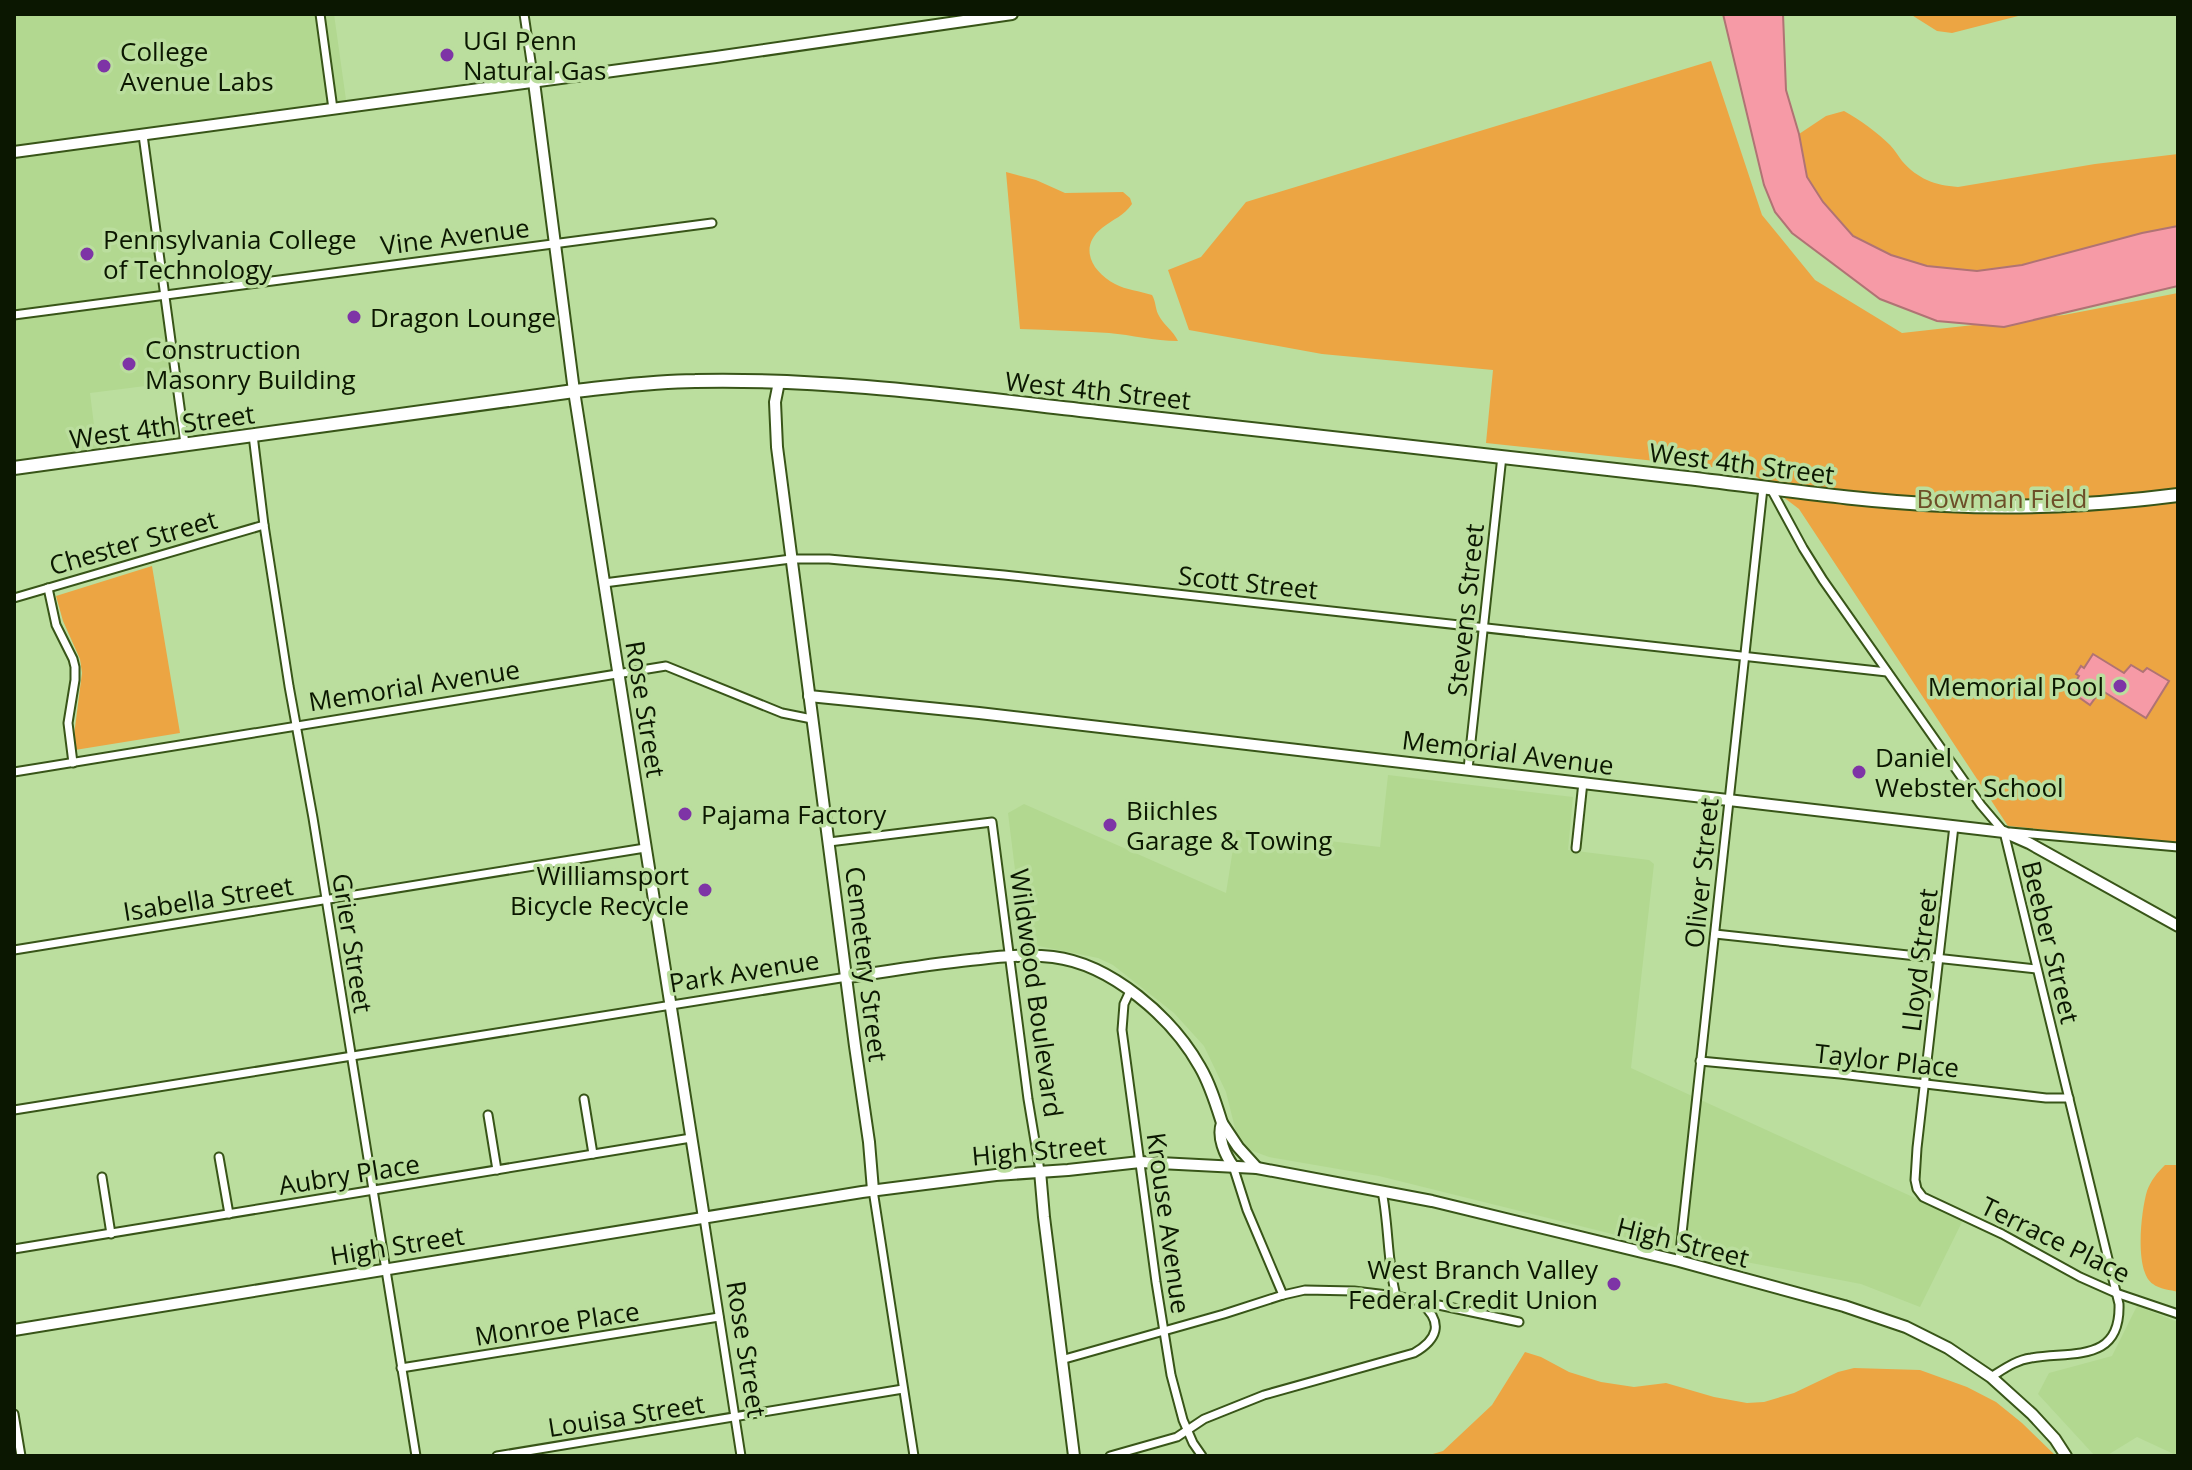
<svg xmlns="http://www.w3.org/2000/svg" width="2192" height="1470" font-family="'Open Sans',sans-serif">
  <rect width="100%" height="100%" fill="#bbde9e"/>
  <g fill="#b2d890">
    <polygon points="14,14 334,14 347,107 143,135 177,382 90,393 98,457 14,468"/>
    <polygon points="1388,775 1573,797 1568,850 1649,860 1654,864 1631,1068 1963,1220 1920,1307 1861,1284 1652,1244 1379,1176 1269,1157 1250,1150 1236,1132 1226,1092 1204,1046 1174,1013 1113,965 1098,958 1024,943 1008,813 1024,804 1226,893 1236,830 1380,847"/>
    <polygon points="2137,1306 2178,1322 2178,1456 2137,1437 2106,1456 2095,1456 2038,1394 2049,1373 2112,1356"/>
  </g>
  <g fill="#eca543">
    <polygon points="1910,14 2026,14 1952,33 1937,31"/>
    <polygon points="1711,61 1762,215 1815,280 1902,333 2064,315 2178,293 2178,843 2008,826 1799,509 1749,471 1486,443 1493,370 1322,354 1189,330 1168,270 1201,257 1246,202"/>
    <path d="M 1844,111 C 1860,120 1877,132 1890,145 C 1895,150 1898,156 1902,161 C 1918,179 1934,185 1958,187 L 2095,164 L 2178,154 L 2178,226 L 2142,233 L 2022,265 L 1977,271 L 1928,266 L 1891,255 L 1853,236 L 1823,202 L 1807,177 L 1799,134 L 1826,116 Z"/>
    <path d="M 1006,172 L 1036,180 L 1065,193 L 1123,192 L 1130,198 L 1132,204 C 1124,216 1113,219 1102,228 C 1078,247 1092,272 1115,284 C 1126,290 1140,291 1152,295 C 1156,302 1155,307 1158,314 C 1163,325 1173,330 1178,341 C 1154,341 1132,335 1109,333 C 1079,331 1050,330 1020,329 Z"/>
    <polygon points="152,566 180,733 75,750 74,735 82,673 80,659 63,621 56,596"/>
    <path d="M 2165,1165 L 2178,1165 L 2178,1292 C 2171,1290 2159,1289 2153,1284 C 2134,1272 2141,1211 2147,1191 C 2151,1180 2157,1173 2165,1165 Z"/>
    <polygon points="1525,1352 1541,1357 1569,1372 1601,1382 1634,1387 1666,1383 1714,1397 1747,1403 1764,1402 1794,1393 1838,1372 1854,1368 1920,1370 1967,1387 1996,1402 2022,1423 2056,1456 1426,1456 1443,1451 1492,1405"/>
  </g>
  <g fill="#f69aa6" stroke="#b07374" stroke-width="2">
    <polygon points="1723,14 1783,14 1786,90 1799,134 1807,177 1823,202 1853,236 1891,255 1927,266 1977,271 2022,265 2142,233 2178,226 2178,286 2004,327 1937,321 1880,299 1792,233 1775,212 1764,185"/>
    <polygon points="2093,654 2124,673 2131,665 2143,672 2147,668 2169,681 2146,718 2101,690 2090,705 2070,691 2079,676 2076,674 2081,666 2084,668"/>
  </g>
  <g fill="none" stroke-linecap="round" stroke-linejoin="round">
    <defs>
      <g id="street">
        <polyline points="320,14 333,109"/>
        <polyline points="524,14 534,82"/>
        <polyline points="143,135 185,444"/>
        <polyline points="14,315 712,223"/>
        <polyline points="253,435 264,525 289,686 313,818 416,1456"/>
        <path d="M 1771,489 L 1803,548 L 1823,580 L 1981,805 L 2004,832 L 2119,1304 C 2121,1363 2073,1351 2031,1358 C 2016,1360 2004,1369 1991,1377"/>
        <polyline points="604,583 791,559 829,559 1004,575 1887,672"/>
        <polyline points="48,588 56,625 73,659 75,667 75,680 68,723 73,763"/>
        <polyline points="14,598 264,525"/>
        <polyline points="1468,769 1502,456"/>
        <polyline points="14,772 666,666 782,713 812,719"/>
        <polyline points="1954,826 1917,1148 1915,1180 1917,1189 1923,1197 2002,1234 2080,1277 2116,1293 2178,1314"/>
        <polyline points="2010,832 2178,847"/>
        <polyline points="829,842 992,822 1028,1099 1040,1171"/>
        <polyline points="1576,848 1583,782"/>
        <polyline points="1715,934 2036,969"/>
        <polyline points="14,950 645,848"/>
        <polyline points="1130,991 1124,1004 1122,1030 1156,1282 1171,1375 1183,1420 1193,1443 1202,1456"/>
        <polyline points="1700,1061 1840,1074 2046,1098 2069,1098"/>
        <polyline points="584,1099 593,1154"/>
        <polyline points="14,1110 847,977"/>
        <polyline points="488,1115 497,1170"/>
        <polyline points="219,1157 229,1214"/>
        <polyline points="1233,1166 1247,1210 1283,1295"/>
        <polyline points="102,1177 111,1234"/>
        <polyline points="873,1190 914,1456"/>
        <path d="M 1382,1191 C 1389,1226 1387,1261 1396,1296"/>
        <polyline points="704,1218 741,1456"/>
        <polyline points="14,1249 691,1138"/>
        <polyline points="1679,1261 1763,488"/>
        <polyline points="1061,1360 1224,1314 1283,1295 1305,1290 1354,1291 1396,1296 1519,1322"/>
        <polyline points="401,1368 719,1317"/>
        <polyline points="14,1414 21,1456"/>
        <polyline points="497,1456 903,1389"/>
        <path d="M 1110,1456 L 1177,1437 L 1204,1419 L 1264,1395 L 1414,1353 C 1437,1340 1444,1323 1422,1304"/>
      </g>
      <g id="secondary">
        <polyline points="534,82 574,391 704,1218"/>
        <polyline points="14,152 716,57 1012,14"/>
        <polyline points="779,382 775,402 777,447 855,1046 869,1142 873,1190"/>
        <polyline points="809,696 979,713 2004,832 2029,843 2178,926"/>
        <path d="M 847,977 C 891,971 935,963 980,959 C 1004,956 1028,954 1053,957 C 1111,964 1172,1017 1200,1067 C 1210,1084 1216,1104 1222,1123 C 1217,1137 1225,1155 1233,1166"/>
        <polyline points="1222,1123 1238,1147 1257,1168"/>
        <polyline points="1040,1171 1044,1217 1074,1456"/>
        <polyline points="14,1330 862,1192 996,1175 1068,1170 1140,1162 1257,1168 1432,1201 1679,1261 1844,1306 1906,1327 1948,1348 1991,1377 2032,1414 2055,1439 2066,1456"/>
      </g>
      <path id="primary" d="M 14,468 L 574,391 C 614,387 654,381 695,381 C 829,378 964,397 1098,412 C 1291,433 1485,455 1678,477 C 1766,487 1854,501 1944,505 C 2021,509 2101,505 2178,495"/>
    </defs>
    <use href="#street" stroke="#385518" stroke-width="11"/>
    <use href="#secondary" stroke="#385518" stroke-width="14"/>
    <use href="#primary" stroke="#385518" stroke-width="16"/>
    <use href="#street" stroke="#fff" stroke-width="7"/>
    <use href="#secondary" stroke="#fff" stroke-width="10"/>
    <use href="#primary" stroke="#fff" stroke-width="12"/>
  </g>
  <g fill="#7e34a6" stroke="#bbde9e" stroke-width="3">
    <circle cx="447" cy="55" r="8"/>
    <circle cx="104" cy="66" r="8"/>
    <circle cx="87" cy="254" r="8"/>
    <circle cx="354" cy="317" r="8"/>
    <circle cx="129" cy="364" r="8"/>
    <circle cx="2120" cy="686" r="8"/>
    <circle cx="1859" cy="772" r="8"/>
    <circle cx="685" cy="814" r="8"/>
    <circle cx="1110" cy="825" r="8"/>
    <circle cx="705" cy="890" r="8"/>
    <circle cx="1614" cy="1284" r="8"/>
  </g>
  <g text-anchor="middle" dominant-baseline="central" stroke-width="7" stroke-linejoin="round" paint-order="stroke">
    <g font-size="26" fill="#0b1701" stroke="#bbde9e" text-anchor="start">
      <text x="463" y="40">UGI Penn<tspan x="463" dy="30">Natural Gas</tspan></text>
      <text x="120" y="51">College<tspan x="120" dy="30">Avenue Labs</tspan></text>
      <text x="103" y="239">Pennsylvania College<tspan x="103" dy="30">of Technology</tspan></text>
      <text x="370" y="317">Dragon Lounge</text>
      <text x="145" y="349">Construction<tspan x="145" dy="30">Masonry Building</tspan></text>
      <text x="2104" y="686" text-anchor="end">Memorial Pool</text>
      <text x="1875" y="757">Daniel<tspan x="1875" dy="30">Webster School</tspan></text>
      <text x="1126" y="810">Biichles<tspan x="1126" dy="30">Garage &amp; Towing</tspan></text>
      <text x="701" y="814">Pajama Factory</text>
      <text x="689" y="875" text-anchor="end">Williamsport<tspan x="689" dy="30">Bicycle Recycle</tspan></text>
      <text x="1598" y="1269" text-anchor="end">West Branch Valley<tspan x="1598" dy="30">Federal Credit Union</tspan></text>
    </g>
    <g font-size="26" fill="#0b1701" stroke="#bbde9e">
      <text transform="translate(455 236) rotate(-7)">Vine Avenue</text>
      <text transform="translate(1098 390) rotate(6)">West 4th Street</text>
      <text transform="translate(162 426) rotate(-8)">West 4th Street</text>
      <text transform="translate(1742 463) rotate(7)">West 4th Street</text>
      <text transform="translate(133 542) rotate(-16)">Chester Street</text>
      <text transform="translate(1248 582) rotate(6)">Scott Street</text>
      <text transform="translate(1465 610) rotate(-84)">Stevens Street</text>
      <text transform="translate(414 685) rotate(-9)">Memorial Avenue</text>
      <text transform="translate(646 709) rotate(81)">Rose Street</text>
      <text transform="translate(1508 752) rotate(7)">Memorial Avenue</text>
      <text transform="translate(1701 873) rotate(-84)">Oliver Street</text>
      <text transform="translate(208 898) rotate(-9)">Isabella Street</text>
      <text transform="translate(2051 942) rotate(76)">Beeber Street</text>
      <text transform="translate(353 943) rotate(81)">Grier Street</text>
      <text transform="translate(1919 960) rotate(-83)">Lloyd Street</text>
      <text transform="translate(867 964) rotate(83)">Cemetery Street</text>
      <text transform="translate(744 971) rotate(-9)">Park Avenue</text>
      <text transform="translate(1037 993) rotate(82)">Wildwood Boulevard</text>
      <text transform="translate(1887 1060) rotate(6)">Taylor Place</text>
      <text transform="translate(1039 1150) rotate(-5)">High Street</text>
      <text transform="translate(349 1174) rotate(-9)">Aubry Place</text>
      <text transform="translate(1169 1223) rotate(82)">Krouse Avenue</text>
      <text transform="translate(2056 1239) rotate(26)">Terrace Place</text>
      <text transform="translate(1683 1242) rotate(14)">High Street</text>
      <text transform="translate(397 1245) rotate(-9)">High Street</text>
      <text transform="translate(557 1323) rotate(-9)">Monroe Place</text>
      <text transform="translate(747 1349) rotate(81)">Rose Street</text>
      <text transform="translate(626 1415) rotate(-9)">Louisa Street</text>
    </g>
    <g font-size="26" fill="#6d4e28" stroke="#bbde9e">
      <text x="2002" y="498">Bowman Field</text>
    </g>
  </g>
  <rect width="2192" height="1470" fill="none" stroke="#0b1701" stroke-width="32"/>
</svg>
